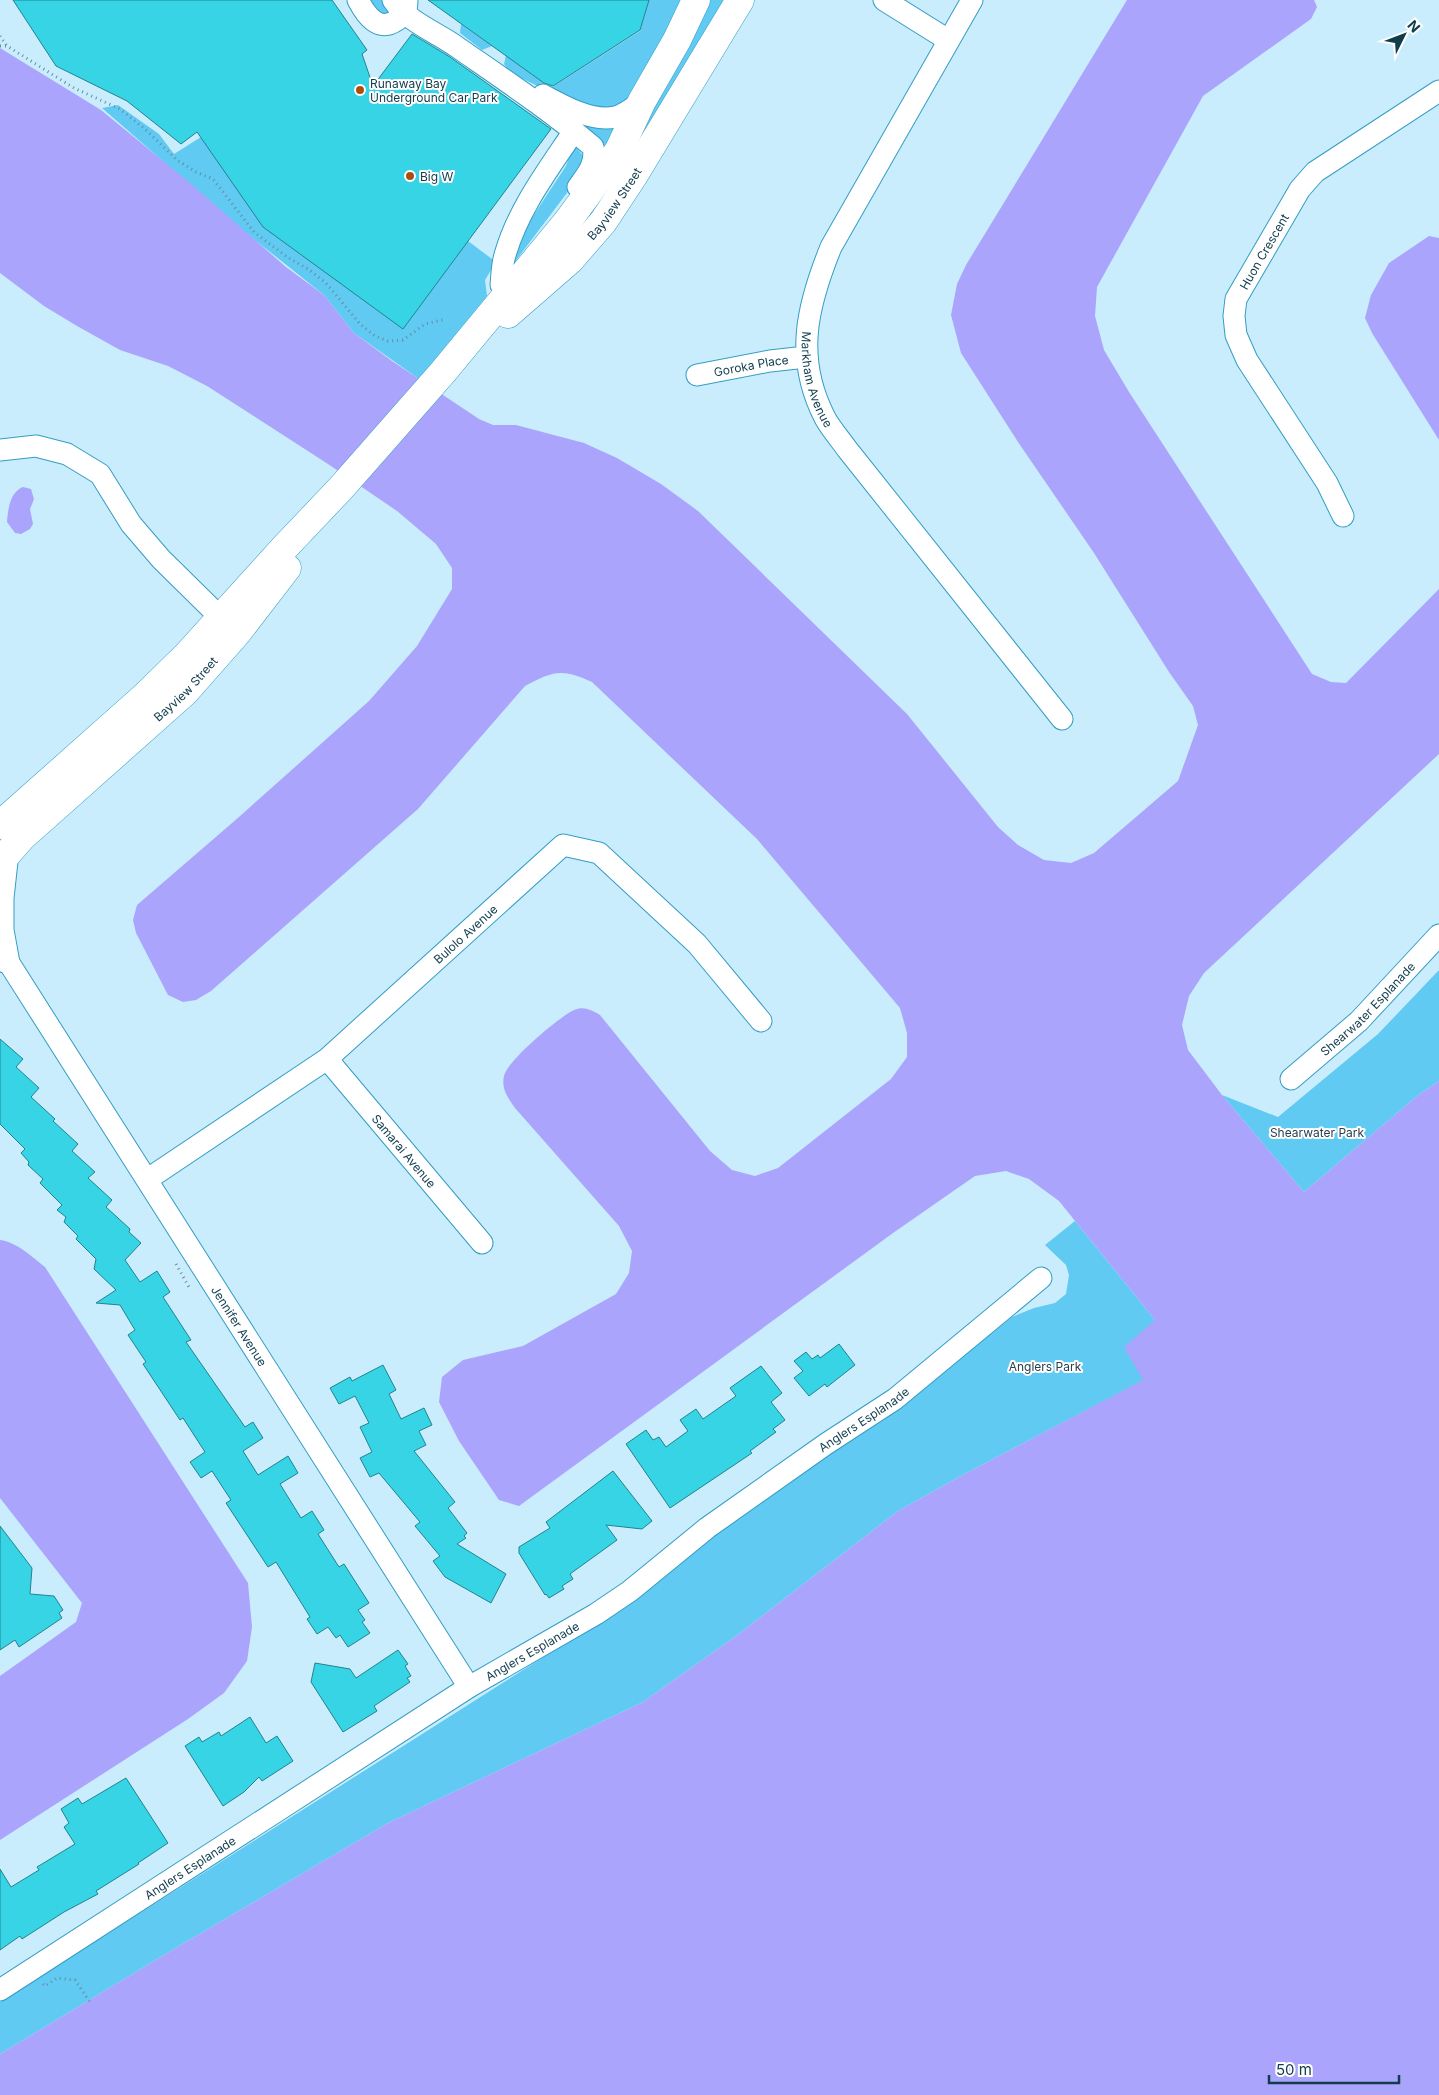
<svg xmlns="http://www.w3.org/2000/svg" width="1439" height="2095" font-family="Inter,sans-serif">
  <rect width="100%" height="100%" fill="#c9edfd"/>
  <g fill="#60caf3">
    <polygon points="368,0 391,0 393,11 383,17"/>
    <polygon points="649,0 686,0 631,96 622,106 586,110 509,72 504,64 506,55 551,88 640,31"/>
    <polygon points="704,0 728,0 590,227 461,349 576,221"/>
    <polygon points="461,24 492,46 482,50 460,33"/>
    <polygon points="118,105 159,134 174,154 201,137 468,241 496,262 485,280 487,296 419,379 354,333 324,295 235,224 102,108"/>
    <polygon points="574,119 617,126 603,149"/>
    <polygon points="574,145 586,159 579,177 511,267 512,248 566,166"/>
    <polygon points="1439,970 1439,1081 1417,1096 1304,1192 1222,1095 1278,1117 1378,1034"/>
    <polygon points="1075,1221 1155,1320 1144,1380 959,1477 898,1511 736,1636 643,1702 388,1823 164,1955 0,2054 0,2002 619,1609 751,1503 884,1420 1012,1317 1034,1308 1055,1303 1066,1294 1069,1275 1066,1265 1045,1245"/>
  </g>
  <g fill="#aba4fd">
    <path d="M 1127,0 L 1314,0 L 1317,7 L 1311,19 L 1203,96 L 1097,287 L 1095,316 L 1104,350 L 1129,392 L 1312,674 L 1331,682 L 1346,683 L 1439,589 L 1439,754 L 1204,973 L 1189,996 L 1182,1025 L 1188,1050 L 1222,1095 L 1304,1192 L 1417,1096 L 1439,1081 L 1439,2095 L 0,2095 L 0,2054 L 164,1955 L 388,1823 L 643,1702 L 736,1636 L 898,1511 L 959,1477 L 1143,1380 L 1124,1347 L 1155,1320 L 1059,1201 L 1029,1179 L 1006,1171 L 975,1176 L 893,1233 L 519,1506 L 499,1500 L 459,1441 L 439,1402 L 442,1377 L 463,1360 L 523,1346 L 616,1294 L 629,1273 L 632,1251 L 619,1226 L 515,1108 C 508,1098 501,1089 504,1076 C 507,1061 559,1017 574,1010 C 584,1006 591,1010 600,1015 L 710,1151 L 732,1170 L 755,1176 L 778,1168 L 891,1079 L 907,1057 L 907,1033 L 900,1008 L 757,839 L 592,682 C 562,668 553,671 525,686 L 418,809 L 211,991 L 196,1000 L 183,1002 L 168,995 L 136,933 L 133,920 L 137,905 L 239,817 L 369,701 L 417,646 L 452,589 L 452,568 L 436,544 L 397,511 L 328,464 L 207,386 L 168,366 L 120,350 L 77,326 L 44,306 L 0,273 L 0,48 L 101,110 L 190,183 L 286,267 L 324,295 L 354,333 L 392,361 L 479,419 L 493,425 L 516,425 L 584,443 L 617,458 L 661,484 L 698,511 L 907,714 L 998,827 L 1018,845 L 1044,860 L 1071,863 L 1094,853 L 1178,781 L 1198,725 L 1193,706 L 1169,672 L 1094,553 L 1018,442 L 961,353 L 951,315 L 957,284 L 966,265 Z"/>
    <polygon points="1429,236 1439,238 1439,440 1372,333 1365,318 1371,295 1389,263"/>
    <path d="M 23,487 L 31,489 L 34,499 L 30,509 L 33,524 L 30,529 L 21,534 L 15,533 L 7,522 C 8,509 10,492 23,487 Z"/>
    <path d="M 0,1240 C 17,1242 32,1257 45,1267 L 248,1583 L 252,1627 L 247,1661 L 224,1693 L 188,1719 L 0,1840 L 0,1676 L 76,1622 L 82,1603 L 0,1498 Z"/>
  </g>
  <g fill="#37d4e6" stroke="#22838f">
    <polygon points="13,0 332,0 367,50 362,54 373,86 412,34 450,57 551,129 403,329 263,227 197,132 181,144 127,101 56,66"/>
    <polygon points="428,0 649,0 640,30 553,86 544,83"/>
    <polygon points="0,1039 23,1059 16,1067 39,1088 31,1097 55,1119 53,1121 78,1144 72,1151 95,1172 88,1178 112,1200 106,1207 130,1229 129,1232 141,1243 125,1260 140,1282 157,1271 170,1292 163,1297 191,1340 186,1342 245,1427 253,1422 263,1438 243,1451 258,1475 288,1456 298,1473 280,1484 301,1518 312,1511 324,1530 318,1534 339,1567 344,1564 369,1603 358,1610 365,1620 362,1622 370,1633 348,1647 340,1635 336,1638 328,1627 317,1634 307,1619 310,1617 276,1562 268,1567 226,1503 231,1500 212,1471 201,1478 190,1462 205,1452 183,1418 180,1420 143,1364 146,1362 128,1335 135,1330 120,1305 96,1303 116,1290 94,1269 96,1259 76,1239 78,1236 64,1222 66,1217 57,1210 62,1205 40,1183 43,1179 28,1165 29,1162 21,1153 25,1149 0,1124"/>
    <polygon points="839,1344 855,1365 827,1387 825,1384 809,1396 794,1378 803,1371 794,1361 806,1352 812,1359 818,1355 820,1358"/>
    <polygon points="383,1365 396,1390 389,1394 401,1419 424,1408 432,1425 419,1431 426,1445 414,1451 455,1502 448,1508 467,1533 464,1536 466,1538 457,1544 506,1574 491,1603 445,1577 433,1561 440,1556 415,1526 420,1522 379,1473 370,1477 360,1458 372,1452 360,1427 369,1423 355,1396 339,1404 330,1388 350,1377 352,1381"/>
    <polygon points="761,1366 782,1393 771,1402 785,1420 773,1429 776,1432 750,1451 752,1453 670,1508 626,1444 646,1430 653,1440 659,1437 666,1447 688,1431 680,1420 696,1409 703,1419 736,1396 730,1388"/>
    <polygon points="613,1471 652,1521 642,1529 606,1525 617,1540 570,1574 573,1579 562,1586 564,1589 549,1598 546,1594 545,1595 519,1553 519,1547 550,1528 546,1522"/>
    <polygon points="0,1526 32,1568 30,1594 54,1596 63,1610 59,1613 62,1618 19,1647 15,1640 0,1650"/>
    <polygon points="398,1650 408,1664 405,1666 411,1676 407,1678 410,1682 374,1706 377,1711 343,1732 311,1682 315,1663 350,1669 356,1678"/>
    <polygon points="250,1717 266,1743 277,1736 293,1761 262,1781 259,1777 244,1792 223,1806 185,1746 199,1737 202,1742 219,1732 221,1736"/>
    <polygon points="126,1778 168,1843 138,1863 139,1864 96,1891 98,1894 64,1912 22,1939 20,1936 0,1950 0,1869 11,1887 39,1870 37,1867 75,1844 64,1827 69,1823 61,1809 78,1798 82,1804"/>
  </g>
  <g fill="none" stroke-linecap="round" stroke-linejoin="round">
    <defs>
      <g id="minor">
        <path d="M 358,0 C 366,15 378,33 397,20 C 405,15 407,10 407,0"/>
        <path d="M 393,0 C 408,22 436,32 457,47 C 503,79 550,110 593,147 C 597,163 587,175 578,187"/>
        <polyline points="884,0 948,40"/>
        <path id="s1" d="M 972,0 L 831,247 C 807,306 794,358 825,418 C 831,429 840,439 847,449 L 1062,719"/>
        <path d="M 543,95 C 563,106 592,122 615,117 C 625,115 634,107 642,101"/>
        <path d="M 501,285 C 502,275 502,264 505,255 C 518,209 548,170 574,131"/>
        <path id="s2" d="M 697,375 L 770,361 L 806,357"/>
        <polyline points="0,450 36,446 67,454 100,474 131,524 161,559 231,628"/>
        <path id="s3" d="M 1343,516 L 1327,483 L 1247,360 L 1236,335 L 1234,316 L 1236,299 L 1300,189 L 1315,172 L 1439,91"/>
        <path id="s4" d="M 0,952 L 9,963 L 469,1687"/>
        <polyline points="5,962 9,963 3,930 3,898 8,852"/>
        <path id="s5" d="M 327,1059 L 482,1243"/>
        <path id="s6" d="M 1291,1079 L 1359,1021 L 1439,935"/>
        <path id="s7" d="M 148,1179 L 327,1059 L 563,845 L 599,853 L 697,944 L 761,1021"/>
        <path id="s8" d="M 0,1990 L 469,1687 L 596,1614 L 630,1591 L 707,1528 L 826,1444 L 895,1399 L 1041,1278"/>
      </g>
      <g id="major">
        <path id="s9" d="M 508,314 L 570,260 L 603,222 L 634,175 L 740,0"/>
        <polyline points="0,825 144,697 188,654 284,548 341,488 443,372 567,222 608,166 619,150 642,101 677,40 696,0"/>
        <path id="s10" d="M 0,862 L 22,837 L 185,692 L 237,633 L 287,568"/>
      </g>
    </defs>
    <use href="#minor" stroke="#349dc3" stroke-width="23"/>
    <use href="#major" stroke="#349dc3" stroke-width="29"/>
    <g stroke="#658e9e" stroke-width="3" stroke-dasharray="1 4" stroke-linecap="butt">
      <polyline points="0,36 7,46"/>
      <polyline points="0,46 7,46 74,88 120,109 145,129 177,160 196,172 213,179 254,232 287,257 308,269 326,283 360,324 375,336 388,341 403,340 425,324 446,319"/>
      <polyline points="176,1264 190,1289"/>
      <polyline points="43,1984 45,1986 57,1978 75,1980 90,2002"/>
    </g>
    <use href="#minor" stroke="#fff" stroke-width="21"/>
    <use href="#major" stroke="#fff" stroke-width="28"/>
  </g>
  <g fill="#af4d0d" stroke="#fff" stroke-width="2">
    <circle cx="360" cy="90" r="5"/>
    <circle cx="410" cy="176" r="5"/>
  </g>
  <g text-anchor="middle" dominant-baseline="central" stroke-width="4" stroke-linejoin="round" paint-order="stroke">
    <g font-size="12" fill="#103c4c" stroke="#fff" text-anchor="start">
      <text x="370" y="83">Runaway Bay<tspan x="370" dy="14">Underground Car Park</tspan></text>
      <text x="420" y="176">Big W</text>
    </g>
    <g font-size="12" fill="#103c4c" stroke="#fff">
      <text stroke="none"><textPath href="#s9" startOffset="154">Bayview Street</textPath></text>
      <text stroke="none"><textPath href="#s3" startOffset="302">Huon Crescent</textPath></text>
      <text stroke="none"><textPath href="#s2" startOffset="55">Goroka Place</textPath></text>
      <text stroke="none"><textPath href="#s1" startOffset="422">Markham Avenue</textPath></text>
      <text stroke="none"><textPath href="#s10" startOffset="254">Bayview Street</textPath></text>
      <text stroke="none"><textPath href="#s7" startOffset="402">Bulolo Avenue</textPath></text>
      <text stroke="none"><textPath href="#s6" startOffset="104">Shearwater Esplanade</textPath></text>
      <text stroke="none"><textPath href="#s5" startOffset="120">Samarai Avenue</textPath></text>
      <text stroke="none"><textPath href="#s4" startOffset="444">Jennifer Avenue</textPath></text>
      <text stroke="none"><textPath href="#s8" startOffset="1036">Anglers Esplanade</textPath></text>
      <text stroke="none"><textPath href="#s8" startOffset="631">Anglers Esplanade</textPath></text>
      <text stroke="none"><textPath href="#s8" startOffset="226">Anglers Esplanade</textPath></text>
    </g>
    <g font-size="12" fill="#27414d" stroke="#fff">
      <text x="1317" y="1132">Shearwater Park</text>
      <text x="1045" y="1366">Anglers Park</text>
    </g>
  </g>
  <g transform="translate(1404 35) rotate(48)" stroke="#ffffff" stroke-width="4" paint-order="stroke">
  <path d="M0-4L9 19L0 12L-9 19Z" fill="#103c4c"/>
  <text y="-8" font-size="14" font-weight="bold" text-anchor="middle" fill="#103c4c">N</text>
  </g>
  <path d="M1269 2075v8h130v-8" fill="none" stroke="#103c4c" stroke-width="2.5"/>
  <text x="1276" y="2075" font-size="15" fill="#103c4c" stroke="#ffffff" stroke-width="4" paint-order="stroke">50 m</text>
</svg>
